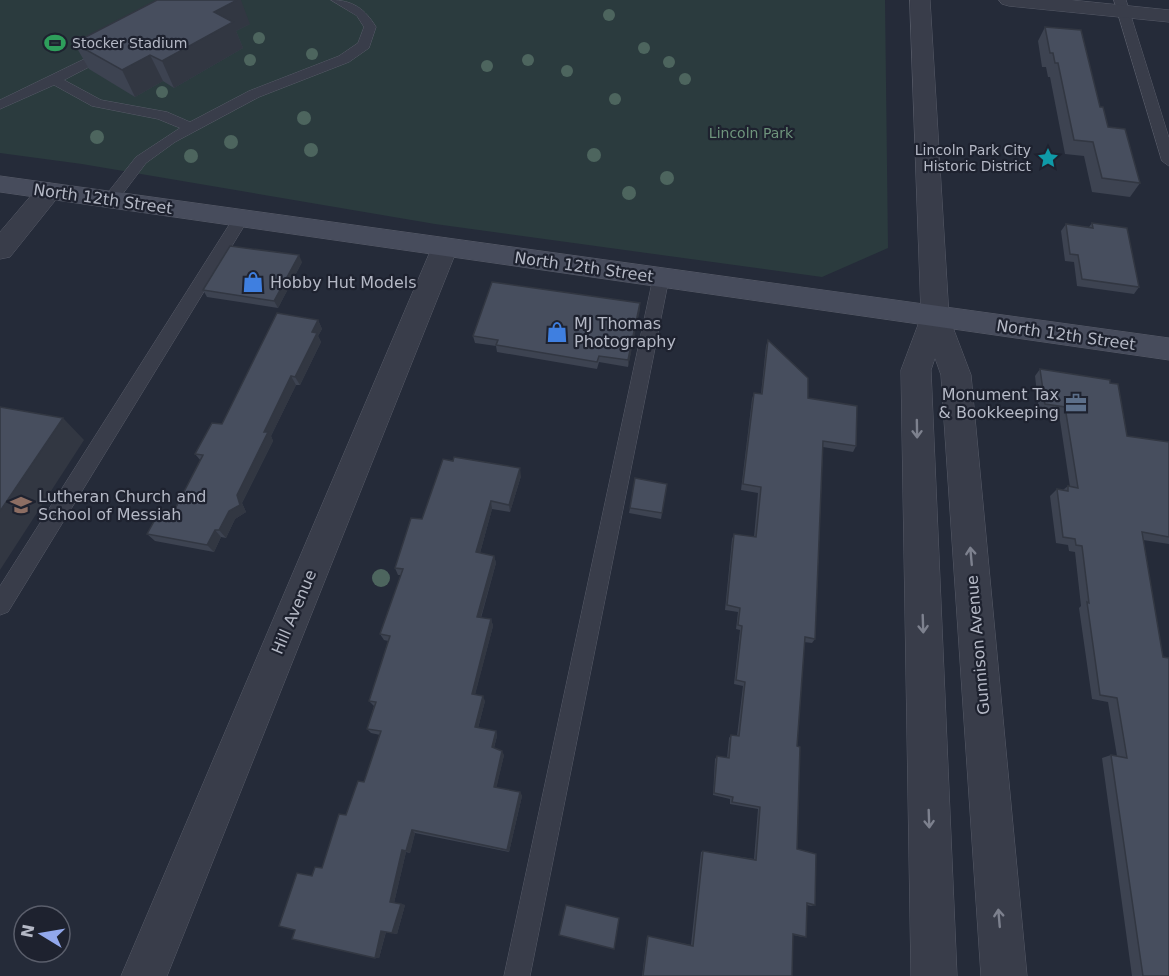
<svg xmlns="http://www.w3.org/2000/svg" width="1169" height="976" font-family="'DejaVu Sans',sans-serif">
  <rect width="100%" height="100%" fill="#252b39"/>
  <polygon fill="#2b3b3e" points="0,0 885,0 888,248 822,277 435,224 82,164 0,153"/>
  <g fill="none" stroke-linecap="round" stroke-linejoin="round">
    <defs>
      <g id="service">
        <path d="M 331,0 C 353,0 365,9 376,27 L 369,48 L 349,62 L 259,97 L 175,142 L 146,163 L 115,204 L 110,205 L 102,200 L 136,157 L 180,128 L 158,119 L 92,106 L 54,85 L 0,109 L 0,100 L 107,48 L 112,49 L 113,52 L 112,55 L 64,80 L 101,100 L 167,112 L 190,122 L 249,91 L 339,56 L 358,43 L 364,27 L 357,16 Z"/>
        <polygon points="1114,0 1126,0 1169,138 1169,166 1162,161"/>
        <polygon points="241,213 249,218 8,612 0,615 0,586 236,214"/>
        <polygon points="661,272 667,274 669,278 530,976 504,976 653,278 655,274"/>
      </g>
      <g id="minor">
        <polygon points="999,0 1071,0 1169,10 1169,22 1009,6 1002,4"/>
        <polygon points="49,183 58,185 62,191 58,197 10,257 0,259 0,232 40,185"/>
        <polygon points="445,238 454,240 458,247 167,976 121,976 432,247 436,240"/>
      </g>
      <polygon id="tertiary" points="910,0 930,0 949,317 971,375 1027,976 981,976 941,375 935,358 931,370 957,976 911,976 901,370 921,317"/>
      <polygon id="secondary" points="0,176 1169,338 1169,360 0,192"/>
    </defs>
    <use href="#service" stroke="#575b68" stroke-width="1"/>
    <use href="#minor" stroke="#575b68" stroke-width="1"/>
    <use href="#tertiary" stroke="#575b68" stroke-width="1"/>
    <use href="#secondary" stroke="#575b68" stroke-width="1"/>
    <use href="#service" fill="#393d4a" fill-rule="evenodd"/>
    <use href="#minor" fill="#393d4a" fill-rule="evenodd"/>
    <use href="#tertiary" fill="#393d4a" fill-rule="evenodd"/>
    <use href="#secondary" fill="#474c5c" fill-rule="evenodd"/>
  </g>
  <g fill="#4d655e">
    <circle cx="609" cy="15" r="6"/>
    <circle cx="259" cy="38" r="6"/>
    <circle cx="644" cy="48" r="6"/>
    <circle cx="312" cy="54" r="6"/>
    <circle cx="250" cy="60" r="6"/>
    <circle cx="528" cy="60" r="6"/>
    <circle cx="669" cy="62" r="6"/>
    <circle cx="487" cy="66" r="6"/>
    <circle cx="567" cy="71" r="6"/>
    <circle cx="685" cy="79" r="6"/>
    <circle cx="162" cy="92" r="6"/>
    <circle cx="615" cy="99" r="6"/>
    <circle cx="304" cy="118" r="7"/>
    <circle cx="97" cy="137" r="7"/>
    <circle cx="231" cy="142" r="7"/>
    <circle cx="311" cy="150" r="7"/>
    <circle cx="594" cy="155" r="7"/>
    <circle cx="191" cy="156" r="7"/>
    <circle cx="667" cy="178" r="7"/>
    <circle cx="629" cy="193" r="7"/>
    <circle cx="381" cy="578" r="9"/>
  </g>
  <g fill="#3d4351">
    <polygon points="250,24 236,31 243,48 174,88 163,81 135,97 89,69 74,43"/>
    <polygon points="1045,27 1100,107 1108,127 1140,183 1130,197 1092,192 1084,156 1065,154 1050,77 1048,77 1046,67 1042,67 1038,41"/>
    <polygon points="1092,223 1139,287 1134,294 1077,286 1074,262 1065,261 1061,231 1066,224 1089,227"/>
    <polygon points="302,262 278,308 207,297 203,290"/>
    <polygon points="640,303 628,367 599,362 597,369 497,352 496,346 475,343 473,336"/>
    <polygon points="318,320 322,329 318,336 321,342 300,385 296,385 271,436 273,441 242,503 246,512 235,519 226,538 221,537 214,552 155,541 147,534 174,511 201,461 195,454"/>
    <polygon points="768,340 808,398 856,446 853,452 823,447 815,639 812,643 804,642 797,746 797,849 815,905 811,906 807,905 806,937 802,937 793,935 792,976 642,976 647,936 691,945 701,852 703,851 754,859 758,809 730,804 730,799 713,795 715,759 717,756 727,758 729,738 731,735 737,736 743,686 734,684 740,630 736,629 738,612 725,610 732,539 734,534 754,537 758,493 741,490 752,399 754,393 761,394 766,346"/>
    <polygon points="1040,369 1127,436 1169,442 1169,544 1143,540 1169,976 1132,976 1102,758 1111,755 1117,756 1108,702 1092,699 1079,608 1081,606 1075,552 1069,551 1068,545 1056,543 1050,496 1057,489 1063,490 1068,486 1070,487 1059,414 1039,411 1035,376"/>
    <polygon points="453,461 521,476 510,512 492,509 480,553 494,556 496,563 481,618 491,619 493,626 475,694 485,701 478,728 496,731 497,736 494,748 504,755 496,788 520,792 522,796 509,852 415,833 410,853 406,852 394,903 405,905 397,934 386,932 379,958 312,876 322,868 346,815 364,782 380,735 371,733 367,729 374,706 369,701 388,641 384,640 380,634 401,575 398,575 395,568 422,519"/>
    <polygon points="667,484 661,519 629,513 630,508"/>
  </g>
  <g fill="#323742">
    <polygon points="237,0 241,0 250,24 236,31 243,48 174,88 162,61 214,12"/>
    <polygon points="150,55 163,81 135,97 122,70"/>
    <polygon points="299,255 302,262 278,308 274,301"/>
    <polygon points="640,303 640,310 628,367 628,360"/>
    <polygon points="318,320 322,329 318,336 321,342 300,385 295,377 312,332"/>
    <polygon points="291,376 296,385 271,436 273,441 242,503 246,512 235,519 226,538 219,530 237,495 264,432"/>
    <polygon points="63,418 84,440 0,570 0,511"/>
    <polygon points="520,468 521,476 510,512 509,505"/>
    <polygon points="491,501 492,509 478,560 476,552"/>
    <polygon points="215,530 221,537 214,552 207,545"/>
    <polygon points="494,556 496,563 479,623 477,617"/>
    <polygon points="491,619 493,626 474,699 472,694"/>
    <polygon points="483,696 485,701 477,732 475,727"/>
    <polygon points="496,731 497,736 493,751 492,747"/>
    <polygon points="502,751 504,755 496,790 494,787"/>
    <polygon points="520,792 522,796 509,852 507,850"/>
    <polygon points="412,830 415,833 410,853 406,851"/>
    <polygon points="402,850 406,852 394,903 390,902"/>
    <polygon points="401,904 405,905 397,934 392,933"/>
    <polygon points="381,931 386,931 379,958 375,958"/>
  </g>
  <g fill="#474e5e" stroke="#323742" stroke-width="1.5">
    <polygon points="157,0 237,0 214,12 233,22 162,61 150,55 122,70 74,43"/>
    <polygon points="1045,27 1081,30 1100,107 1103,107 1108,127 1125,129 1140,183 1102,178 1093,142 1074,140 1058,63 1055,63 1053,53 1050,53"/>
    <polygon points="1092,223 1127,228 1139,287 1082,279 1078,255 1070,254 1066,224 1093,228"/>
    <polygon points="230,246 299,255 274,301 203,290"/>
    <polygon points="492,282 640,303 628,360 599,356 597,362 496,345 498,340 473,336"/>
    <polygon points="277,313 318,320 312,332 317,333 295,377 291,376 264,432 268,432 237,495 240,505 229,511 219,530 215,530 207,545 147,534 161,509 174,511 203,455 195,454 212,423 222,424"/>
    <polygon points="768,340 808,378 808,398 857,406 856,446 823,441 815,639 805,637 797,746 800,747 797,849 816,854 815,905 807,903 806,937 793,934 792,976 643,976 648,936 693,946 703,851 756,860 760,807 732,802 733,797 714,793 717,756 729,758 731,735 739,736 745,682 736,680 742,626 738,625 740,608 727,605 734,534 756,537 761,487 743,484 754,393 762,394"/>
    <polygon points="1040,369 1110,380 1110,383 1118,384 1127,436 1169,442 1169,537 1142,532 1163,657 1169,658 1169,976 1143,976 1111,755 1127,758 1117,698 1100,695 1087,602 1089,603 1082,546 1076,545 1075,539 1063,537 1057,489 1068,491 1068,486 1078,488 1065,407 1045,404"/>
    <polygon points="0,407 63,418 0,511"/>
    <polygon points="454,457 520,468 509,505 491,501 476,552 494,556 477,617 491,619 472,694 483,696 475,727 496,731 492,747 502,751 494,787 520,792 507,850 412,830 406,851 402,850 390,902 401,904 392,933 381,931 375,958 292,939 295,930 279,926 297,873 312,876 315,867 322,868 339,814 346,815 358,781 364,782 381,731 367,729 376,702 369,701 390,636 380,634 403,569 395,568 411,518 422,519 443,459 453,461"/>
    <polygon points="635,478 667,484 662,513 630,508"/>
    <polygon points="566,905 619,918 614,949 559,935"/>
  </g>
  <defs><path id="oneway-shaft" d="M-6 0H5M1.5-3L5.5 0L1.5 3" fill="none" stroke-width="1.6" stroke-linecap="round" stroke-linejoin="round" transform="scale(1.5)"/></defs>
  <g stroke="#7d818e">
    <use href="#oneway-shaft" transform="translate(917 429) rotate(89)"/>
    <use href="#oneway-shaft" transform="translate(971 556) rotate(-95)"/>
    <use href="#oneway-shaft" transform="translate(923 624) rotate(88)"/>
    <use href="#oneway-shaft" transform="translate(929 819) rotate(88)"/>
    <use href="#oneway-shaft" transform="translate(999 918) rotate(-95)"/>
  </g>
  <defs>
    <symbol id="stadium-bare" viewBox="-9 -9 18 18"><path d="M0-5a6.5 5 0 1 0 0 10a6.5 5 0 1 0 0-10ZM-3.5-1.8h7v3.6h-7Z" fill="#2e9e5b" stroke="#1e222f" stroke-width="2.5" paint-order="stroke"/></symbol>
    <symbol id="sight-bare" viewBox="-9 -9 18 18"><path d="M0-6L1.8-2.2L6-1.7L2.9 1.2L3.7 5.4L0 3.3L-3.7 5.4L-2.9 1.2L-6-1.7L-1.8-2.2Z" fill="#0f9aa8" stroke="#1e222f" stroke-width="2.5" paint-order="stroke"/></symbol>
    <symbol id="shop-bare" viewBox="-9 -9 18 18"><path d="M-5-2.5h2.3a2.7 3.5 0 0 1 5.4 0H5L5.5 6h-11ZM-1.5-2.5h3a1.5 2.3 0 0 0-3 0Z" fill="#3f7fe0" stroke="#1e222f" stroke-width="2.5" paint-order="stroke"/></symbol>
    <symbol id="office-bare" viewBox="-9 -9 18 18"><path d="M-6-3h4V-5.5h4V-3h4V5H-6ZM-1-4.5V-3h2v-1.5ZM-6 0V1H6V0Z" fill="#5c6f8a" stroke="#1e222f" stroke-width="2.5" paint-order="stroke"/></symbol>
    <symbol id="school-bare" viewBox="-9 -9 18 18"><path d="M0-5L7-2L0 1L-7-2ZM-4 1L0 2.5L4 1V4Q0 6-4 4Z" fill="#8d6e63" stroke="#1e222f" stroke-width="2.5" paint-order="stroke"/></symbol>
  </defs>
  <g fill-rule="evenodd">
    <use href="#stadium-bare" x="40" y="28" width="30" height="30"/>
    <use href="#sight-bare" x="1033" y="143" width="30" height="30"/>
    <use href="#shop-bare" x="238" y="267" width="30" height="30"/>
    <use href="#shop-bare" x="542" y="317" width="30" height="30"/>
    <use href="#office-bare" x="1061" y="388" width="30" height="30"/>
    <use href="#school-bare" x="6" y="490" width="30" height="30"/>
  </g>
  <g text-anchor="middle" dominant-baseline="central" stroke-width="4.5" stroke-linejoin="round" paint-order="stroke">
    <g font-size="14" fill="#b4b8c5" stroke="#1e222f" text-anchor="start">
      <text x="72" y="43">Stocker Stadium</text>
      <text x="1031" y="150" text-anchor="end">Lincoln Park City<tspan x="1031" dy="16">Historic District</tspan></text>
    </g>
    <g font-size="14" fill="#6e947c" stroke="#1e222f">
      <text x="751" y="133">Lincoln Park</text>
    </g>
    <g font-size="16" fill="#b4b8c5" stroke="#1e222f">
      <text transform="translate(103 199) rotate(8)">North 12th Street</text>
      <text transform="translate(584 267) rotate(8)">North 12th Street</text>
      <text transform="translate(1066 335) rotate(8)">North 12th Street</text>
      <text transform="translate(294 612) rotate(-67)">Hill Avenue</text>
      <text transform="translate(978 645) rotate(-95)">Gunnison Avenue</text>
    </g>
    <g font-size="16" fill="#b4b8c5" stroke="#1e222f" text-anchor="start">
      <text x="270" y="282">Hobby Hut Models</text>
      <text x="574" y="323">MJ Thomas<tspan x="574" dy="18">Photography</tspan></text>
      <text x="1059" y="394" text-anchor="end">Monument Tax<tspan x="1059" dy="18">&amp; Bookkeeping</tspan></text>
      <text x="38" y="496">Lutheran Church and<tspan x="38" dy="18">School of Messiah</tspan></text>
    </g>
  </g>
  <g transform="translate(42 934) rotate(281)"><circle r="28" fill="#1e222f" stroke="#5a5e6b" stroke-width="1.5"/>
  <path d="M0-4.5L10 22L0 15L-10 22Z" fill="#92a8ec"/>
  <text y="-9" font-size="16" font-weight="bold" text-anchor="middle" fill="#b4b8c5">N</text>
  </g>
</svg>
